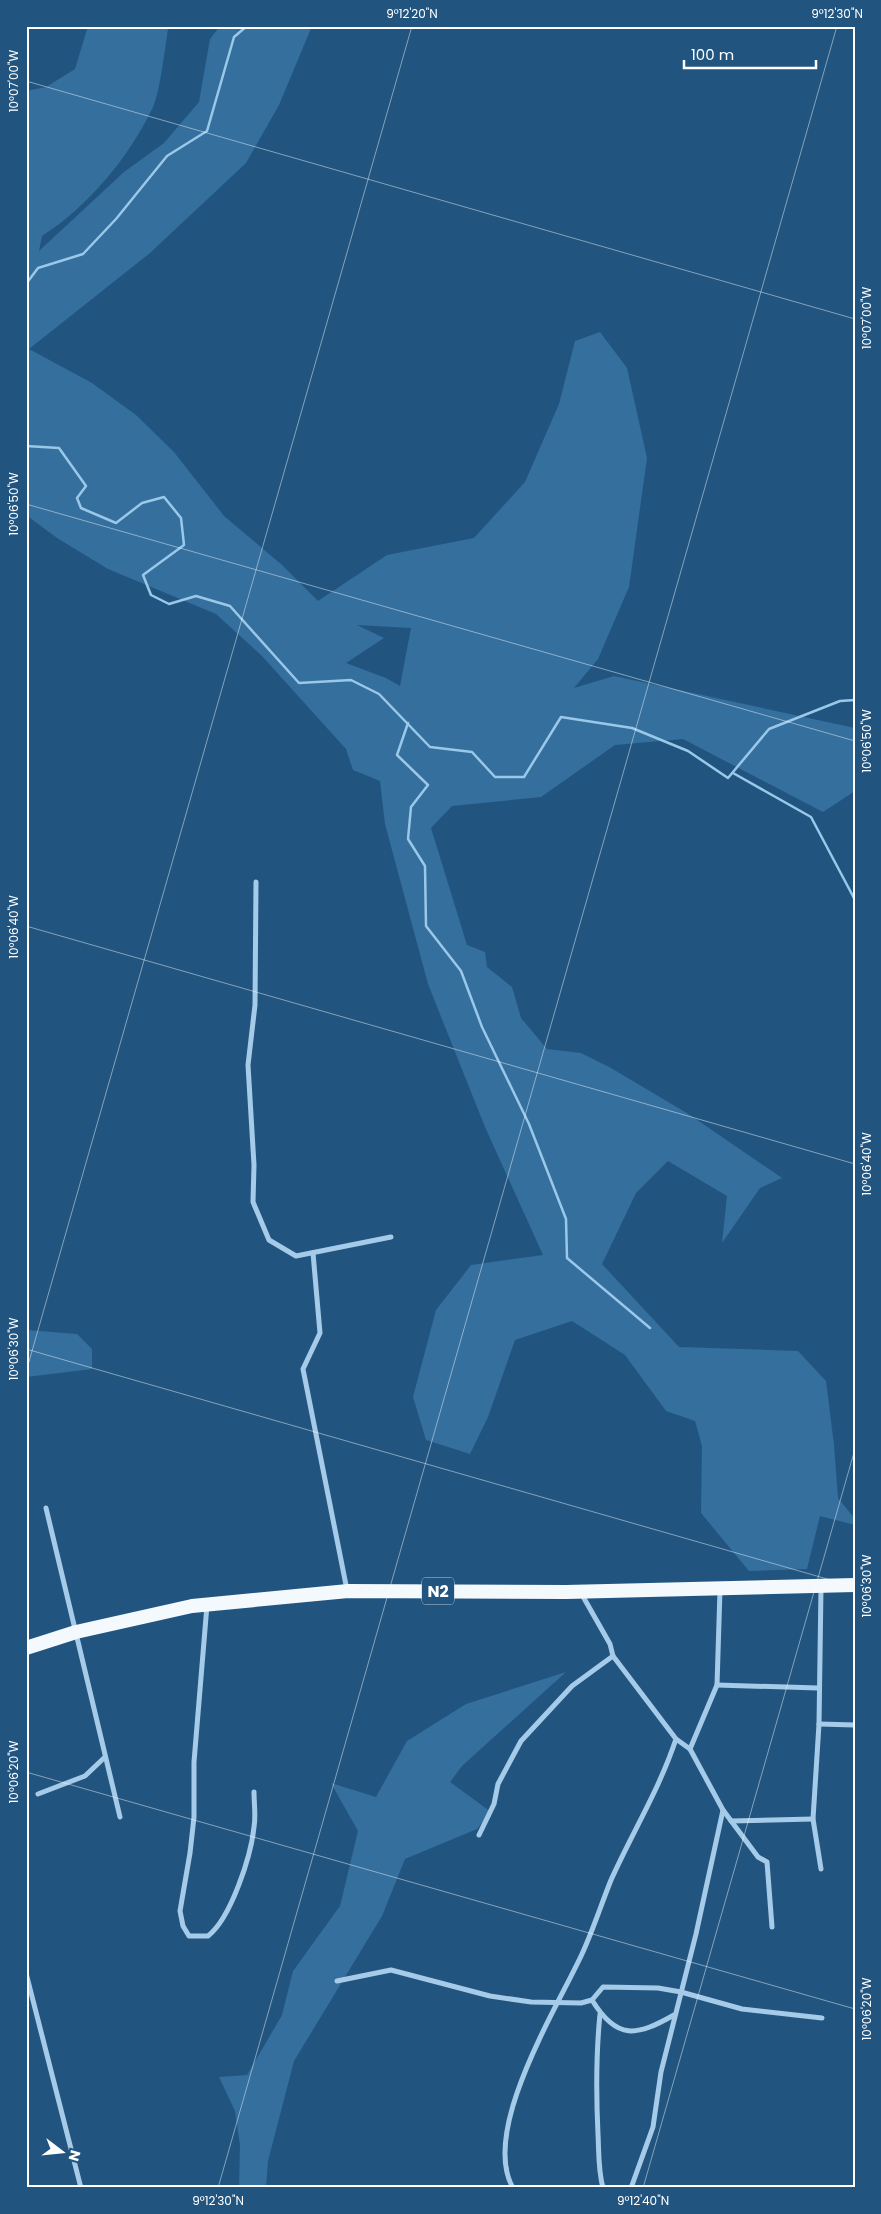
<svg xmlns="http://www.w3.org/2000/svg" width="881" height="2214" font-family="Poppins,sans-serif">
  <rect width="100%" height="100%" fill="#215580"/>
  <g fill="#346f9e" fill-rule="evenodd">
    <path d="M 88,26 L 166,26 L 168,29 C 165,48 160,92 153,107 C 130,156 88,207 42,236 L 39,251 L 124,172 L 164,143 L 199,102 L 210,39 L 220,26 L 312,26 L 279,105 L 246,163 L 150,253 L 29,349 L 92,383 L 136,415 L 174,452 L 224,516 L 282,565 L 318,601 L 387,555 L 474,538 L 525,482 L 559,404 L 575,341 L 600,332 L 627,368 L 647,458 L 629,587 L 598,659 L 574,688 L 614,676 L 855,728 L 855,791 L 823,812 L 683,739 L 615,745 L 541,797 L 452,806 L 431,828 L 467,945 L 485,952 L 487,967 L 512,987 L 521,1018 L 547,1049 L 581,1053 L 611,1068 L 690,1115 L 782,1178 L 760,1188 L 722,1243 L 727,1196 L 668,1161 L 636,1193 L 602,1264 L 679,1347 L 798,1351 L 826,1381 L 834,1445 L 838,1498 L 855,1519 L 855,1525 L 820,1516 L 807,1569 L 749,1571 L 701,1513 L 702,1446 L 695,1421 L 666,1411 L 625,1355 L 572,1321 L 515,1340 L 488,1417 L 470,1454 L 426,1440 L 413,1397 L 436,1310 L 471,1265 L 543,1255 L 485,1127 L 428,984 L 385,824 L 380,781 L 353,770 L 346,749 L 262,656 L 216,614 L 108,569 L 57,538 L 26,515 L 26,91 L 46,87 L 75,69 ZM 357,625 L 411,628 L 400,686 L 386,678 L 346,663 L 384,638 Z"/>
    <polygon points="26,1330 77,1334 92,1349 92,1369 26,1377"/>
    <polygon points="566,1672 462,1766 450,1782 491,1812 477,1829 405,1859 382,1916 294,2061 268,2161 266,2188 239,2188 240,2145 235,2111 219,2077 247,2075 282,2015 293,1971 340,1906 358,1831 331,1783 376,1797 407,1741 466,1704"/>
  </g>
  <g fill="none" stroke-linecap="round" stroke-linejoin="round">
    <g stroke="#9ac8e9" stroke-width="2.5">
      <polyline points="26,284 38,268 83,254 116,219 167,156 207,131 234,37 247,26"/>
      <polyline points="26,446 59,448 86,486 77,498 81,508 116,523 142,503 164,497 181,518 184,545 143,575 151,595 169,604 196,596 230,606 299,683 351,680 379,694 430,747 472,752 495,777 524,777 561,717 632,728 688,751 728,778 769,729 840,701 855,700"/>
      <polyline points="408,723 397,755 428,785 411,807 408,839 425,866 426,926 461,971 482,1027 529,1124 566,1219 567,1258 650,1328"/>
      <polyline points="733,773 811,817 855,900"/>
    </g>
    <g stroke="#a6cbe8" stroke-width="5">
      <polyline points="256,882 255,1005 248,1065 254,1165 253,1202 269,1240 296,1256 391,1237"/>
      <polyline points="313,1253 320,1333 303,1369 347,1590"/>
      <polyline points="46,1508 120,1817"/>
      <polyline points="581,1593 610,1644 613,1656 676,1739 690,1749 723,1810 758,1857 767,1862 772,1927"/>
      <path d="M 207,1605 L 194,1762 L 194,1817 L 190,1853 L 180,1911 L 183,1926 L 189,1936 L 208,1936 C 231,1918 251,1856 254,1827 C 256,1816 254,1804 254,1792"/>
      <polyline points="717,1685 818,1688"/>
      <polyline points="819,1724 855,1725"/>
      <polyline points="690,1749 717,1685 720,1590"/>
      <polyline points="38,1794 85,1776 105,1757"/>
      <polyline points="731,1821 813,1819"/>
      <polyline points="479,1835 494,1804 498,1784 521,1741 572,1686 613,1656"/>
      <polyline points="821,1869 813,1819 819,1724 821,1588"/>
      <polyline points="26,1973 81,2188"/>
      <polyline points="337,1981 391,1970 490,1996 531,2002 581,2003 592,2000 603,1987 658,1988 681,1992 742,2009 822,2018"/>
      <path d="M 592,2000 C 617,2041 637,2036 674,2015"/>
      <path d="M 600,2014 C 596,2054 596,2093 598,2134 C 599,2152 598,2170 603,2188"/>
      <path d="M 513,2188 C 480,2131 557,2008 582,1954 C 593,1930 601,1905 611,1880 C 633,1831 659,1790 676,1739"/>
      <polyline points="631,2188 653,2127 661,2072 696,1934 723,1810"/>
    </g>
    <polyline stroke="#f4f9fe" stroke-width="14" points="26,1648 76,1632 192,1606 348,1591 566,1592 855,1585"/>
  </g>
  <path fill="none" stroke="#fff" stroke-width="1" stroke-opacity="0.45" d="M 26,81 L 855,319M 26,504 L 855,741M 26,926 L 855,1164M 26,1349 L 855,1587M 26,1372 L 412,26M 26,1772 L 855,2009M 218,2188 L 837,26M 643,2188 L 855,1449"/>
  <g text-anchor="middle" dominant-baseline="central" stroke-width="4" stroke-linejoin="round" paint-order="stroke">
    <rect fill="#215580" stroke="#bcccd9" stroke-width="1" x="422" y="1577.5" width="32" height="27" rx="4"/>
    <g font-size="16" font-weight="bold" fill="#fff">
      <text x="438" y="1591">N2</text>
    </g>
  </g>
  <rect width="881" height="2214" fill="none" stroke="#215580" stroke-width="55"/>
  <g transform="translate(62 2152) rotate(106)" stroke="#215580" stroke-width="4" paint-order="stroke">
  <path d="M0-4L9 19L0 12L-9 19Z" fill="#ffffff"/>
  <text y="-8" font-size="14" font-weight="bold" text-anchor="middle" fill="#ffffff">N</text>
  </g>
  <path d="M684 60v8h132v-8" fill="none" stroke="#ffffff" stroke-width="2.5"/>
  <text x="691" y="60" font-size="15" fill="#ffffff" stroke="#215580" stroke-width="4" paint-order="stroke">100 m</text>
  <rect x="28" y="28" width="826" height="2158" fill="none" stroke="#fff" stroke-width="2"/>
  <g font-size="12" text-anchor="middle" fill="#fff">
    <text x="412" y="18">9°12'20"N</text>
    <text x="837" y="18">9°12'30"N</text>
    <text transform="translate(14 81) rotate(-90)" y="4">10°07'00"W</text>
    <text transform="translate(867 318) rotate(-90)" y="4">10°07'00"W</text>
    <text transform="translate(14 504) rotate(-90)" y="4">10°06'50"W</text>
    <text transform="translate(867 741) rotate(-90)" y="4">10°06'50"W</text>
    <text transform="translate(14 927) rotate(-90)" y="4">10°06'40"W</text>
    <text transform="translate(867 1164) rotate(-90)" y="4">10°06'40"W</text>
    <text transform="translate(14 1349) rotate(-90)" y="4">10°06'30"W</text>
    <text transform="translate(867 1586) rotate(-90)" y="4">10°06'30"W</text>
    <text transform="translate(14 1772) rotate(-90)" y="4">10°06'20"W</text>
    <text transform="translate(867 2009) rotate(-90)" y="4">10°06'20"W</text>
    <text x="218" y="2205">9°12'30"N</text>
    <text x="643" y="2205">9°12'40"N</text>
  </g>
</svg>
